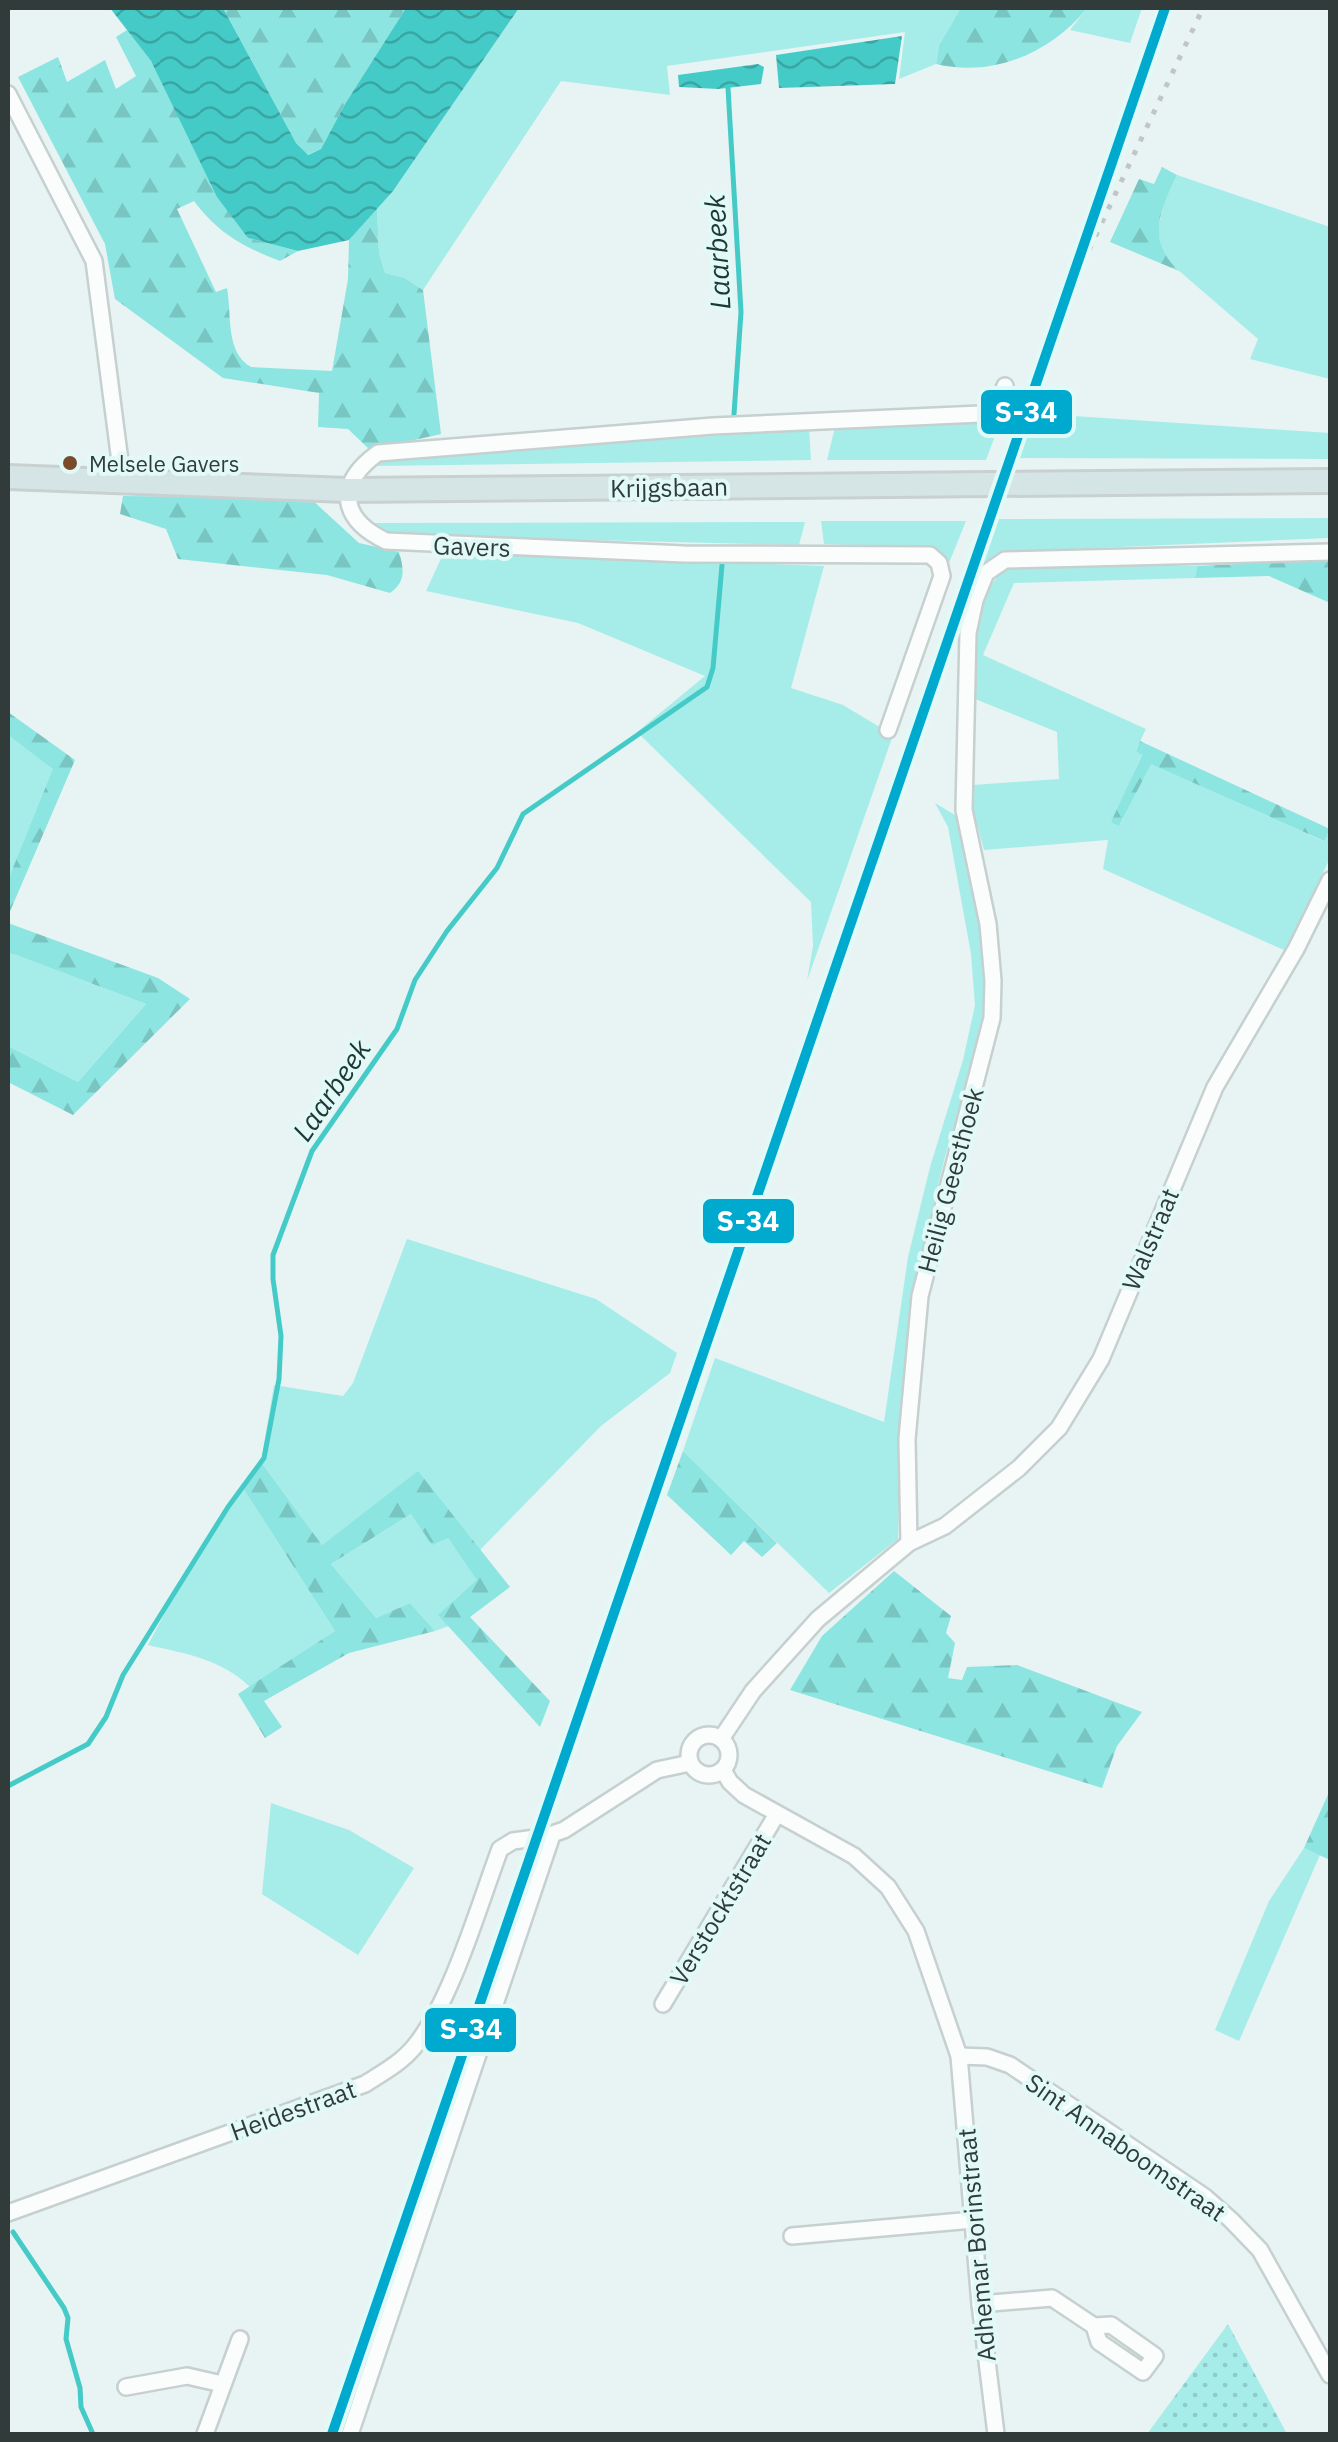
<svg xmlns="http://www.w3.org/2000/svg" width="1338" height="2442" font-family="'IBM Plex Sans',sans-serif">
  <defs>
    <pattern id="forest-firs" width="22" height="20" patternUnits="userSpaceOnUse" patternTransform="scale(2.5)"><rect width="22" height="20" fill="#8ce5e0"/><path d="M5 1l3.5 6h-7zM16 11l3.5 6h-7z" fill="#79c5c1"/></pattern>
    <pattern id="park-dots" width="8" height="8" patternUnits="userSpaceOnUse" patternTransform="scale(2.5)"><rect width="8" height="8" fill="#a6ede9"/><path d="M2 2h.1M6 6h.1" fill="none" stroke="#8fccc9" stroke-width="1.8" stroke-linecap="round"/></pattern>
    <pattern id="water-waves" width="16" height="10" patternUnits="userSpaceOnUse" patternTransform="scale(2.5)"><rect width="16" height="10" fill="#45cbc7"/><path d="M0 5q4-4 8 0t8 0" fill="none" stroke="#3aa6a3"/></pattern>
  </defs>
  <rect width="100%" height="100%" fill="#e7f4f3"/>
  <g fill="#a6ede9">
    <polygon points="519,8 961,8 939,45 936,64 899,79 905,32 667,66 670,95 561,81 423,290 405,278 385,273 379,253 377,208 393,191"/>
    <polygon points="1087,8 1142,8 1130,43 1070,30"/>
    <polygon points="1177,175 1330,227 1330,379 1250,359 1258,339 1163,257 1158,230 1164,202"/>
    <path d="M 1005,386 L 1013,388 L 986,460 L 827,460 L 835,427 L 982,421 C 1000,414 1002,404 1005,386 Z"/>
    <polygon points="1040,400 1047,401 1049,410 1059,415 1330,433 1330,459 1019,458"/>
    <polygon points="809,429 811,460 375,466 379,460"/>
    <polygon points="1330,518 1330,538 1025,551 1003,554 980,567 995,519"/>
    <polygon points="821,521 966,521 947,568 942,554 930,548 824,544"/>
    <polygon points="805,522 799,545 389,535 374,528 373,523"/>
    <polygon points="444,552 824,566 791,688 843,705 893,735 807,981 813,946 811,902 637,732 705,676 578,623 426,591"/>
    <path d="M 1023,565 L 1197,566 L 1195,578 L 1014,583 L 983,655 L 1146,729 L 1136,750 L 1142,754 L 1112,822 L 1120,825 L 1150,763 L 1323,841 L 1330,830 L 1330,858 L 1286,951 L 1103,869 L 1108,840 L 984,850 L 972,806 L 973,785 L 1059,779 L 1057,732 L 975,699 C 975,654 970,598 1007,567 Z"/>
    <polygon points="8,735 54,769 8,880"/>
    <path d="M 935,803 L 960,818 C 971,882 993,959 984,1022 C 976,1072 954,1120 942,1169 C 910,1291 901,1414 898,1539 L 829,1593 L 683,1451 L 715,1358 L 884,1422 L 908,1257 L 930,1167 L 963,1060 L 975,1005 L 971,954 L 948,827 Z"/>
    <polygon points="8,952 146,1004 78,1082 8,1046"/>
    <polygon points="407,1239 596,1299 677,1353 670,1373 601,1426 480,1550 418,1472 322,1545 261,1462 274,1385 343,1396 353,1383"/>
    <path d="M 243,1488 L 335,1631 L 250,1687 C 221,1659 187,1654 148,1645 L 184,1576 Z"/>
    <polygon points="411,1514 448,1538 478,1580 439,1615 449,1626 435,1631 410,1603 376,1618 331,1564"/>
    <polygon points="271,1803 349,1830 414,1868 358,1955 262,1894"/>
    <polygon points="1304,1848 1320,1855 1239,2041 1215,2030 1269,1901"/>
  </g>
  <g fill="url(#forest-firs)">
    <polygon points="223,8 406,8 345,104 321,149 307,155 296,143"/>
    <path d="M 961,8 L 1087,8 C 1052,52 994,78 936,64 L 939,45 Z"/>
    <path d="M 127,30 L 151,61 L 248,238 L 298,251 L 280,261 C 243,247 218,233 194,201 L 177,209 L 216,292 L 227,288 C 232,315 225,352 251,367 L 332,371 L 348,279 L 349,240 L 377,208 L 379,253 L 385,273 L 405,278 L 423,290 L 441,434 L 370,450 L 348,429 L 318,427 L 319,393 L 223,378 L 115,299 L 105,244 L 18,77 L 58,57 L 67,82 L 105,60 L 116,89 L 136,76 L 116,37 Z"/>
    <path d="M 1162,167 L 1177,175 C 1160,210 1146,241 1179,271 L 1110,242 L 1139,179 L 1154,184 Z"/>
    <path d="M 123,496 L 310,498 L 359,543 L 399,552 C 404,569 406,582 390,593 L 327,575 L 178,559 L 166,529 L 120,514 Z"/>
    <polygon points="1329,560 1330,603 1269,576 1195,578 1197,566"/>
    <polygon points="8,712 75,760 8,916 8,880 53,769 8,735"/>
    <polygon points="1140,741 1330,829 1324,841 1151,764 1119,826 1111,822 1142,755 1136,751"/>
    <polygon points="8,923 158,978 190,999 73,1115 8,1082 8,1046 78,1082 146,1004 8,952"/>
    <polygon points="683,1451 777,1543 762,1557 744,1541 731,1555 667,1495"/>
    <polygon points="261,1462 322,1545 418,1471 510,1587 470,1617 550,1701 540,1727 438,1615 477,1580 448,1538 432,1545 411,1514 331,1564 376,1618 410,1603 435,1631 349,1653 264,1701 282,1727 265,1738 238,1694 335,1631 243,1488"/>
    <polygon points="894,1571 951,1616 946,1633 955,1643 948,1678 962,1680 967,1667 1017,1665 1142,1712 1117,1746 1102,1788 790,1690 822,1636"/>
    <polygon points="1330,1790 1330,1860 1304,1848"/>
  </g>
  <polygon fill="url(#park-dots)" points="1228,2324 1287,2434 1147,2434"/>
  <g fill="url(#water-waves)">
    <polygon points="110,8 223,8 296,143 308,155 321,149 345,104 406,8 519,8 393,191 349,240 298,251 248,238 217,197 151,61"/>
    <polygon points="902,36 895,84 779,88 776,55"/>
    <polygon points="758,64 764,67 761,84 718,89 679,87 678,75"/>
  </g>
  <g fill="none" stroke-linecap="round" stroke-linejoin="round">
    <g stroke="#45cbc7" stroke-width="5">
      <polyline points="728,88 741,312 734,414"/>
      <polyline points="8,1786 88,1744 106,1717 123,1675 228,1507 264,1458 279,1379 281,1336 273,1279 273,1255 312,1151 397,1029 415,980 447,931 497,868 523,814 707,687 713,668 722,565"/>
      <polyline points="13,2232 64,2308 68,2318 66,2339 80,2388 81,2407 93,2434"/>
    </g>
    <defs>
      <g id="minor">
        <polyline points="8,94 94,261 121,469 128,480"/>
        <path d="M 888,730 L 942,576 L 939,563 L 930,555 L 684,554 L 386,541 C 340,519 335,484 378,453 L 713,426 L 980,414 L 998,403 L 1005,386"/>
        <polyline points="909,1543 907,1439 920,1296 992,1018 993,981 988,924 964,810 968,633 975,600 986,573 1005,560 1330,552"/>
        <circle cx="709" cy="1755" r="20"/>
        <polyline points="721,1739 753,1691 818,1619 909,1543 945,1526 1019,1468 1059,1428 1101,1359 1215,1087 1296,949 1330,880"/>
        <polyline points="723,1770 730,1782 744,1795 854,1856 888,1887 916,1931 959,2056 980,2304 996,2434"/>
        <polyline points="663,2004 777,1814"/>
        <polyline points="959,2056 987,2057 1010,2065 1205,2197 1231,2220 1260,2250 1330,2375"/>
        <path d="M 8,2213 L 365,2084 C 382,2073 401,2063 414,2047 C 451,2003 479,1905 500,1849 L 513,1841 L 543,1837 L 564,1830 L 657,1770 L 690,1763"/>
        <polyline points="792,2236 973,2220"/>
        <polyline points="980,2304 1052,2298 1094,2326 1099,2342 1143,2372 1155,2356 1111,2325 1094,2326"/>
        <polyline points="126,2387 187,2376 222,2384"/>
        <polyline points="205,2434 240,2339"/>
        <polyline points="350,2434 552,1835"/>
      </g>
      <polyline id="primary" points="8,477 347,490 1330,481"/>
    </defs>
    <use href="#minor" stroke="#c5d0cf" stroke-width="20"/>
    <use href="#primary" stroke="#c9d0d0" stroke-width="28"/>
    <use href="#minor" stroke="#fbfdfd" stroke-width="15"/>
    <use href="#primary" stroke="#d5e5e5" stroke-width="22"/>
    <polyline stroke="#c2c5c5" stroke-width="5" stroke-dasharray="5 10" stroke-linecap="butt" points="1044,361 1080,269 1203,8"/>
    <defs>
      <polyline id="rail-1" points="332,2434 1165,8"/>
    </defs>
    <use href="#rail-1" stroke="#e1faf8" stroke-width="18"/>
    <use href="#rail-1" stroke="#00a9ce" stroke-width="10"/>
  </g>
  <circle fill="#7a4b2a" stroke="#e1faf8" stroke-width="4" cx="70" cy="463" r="9"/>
  <g text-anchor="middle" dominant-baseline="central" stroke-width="8" stroke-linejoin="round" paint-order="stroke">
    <g font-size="22" fill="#313b3a" stroke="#e1faf8" text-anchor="start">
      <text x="89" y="463">Melsele Gavers</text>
    </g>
    <g font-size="25" fill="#313b3a" stroke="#e1faf8">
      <text transform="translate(669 487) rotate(-1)">Krijgsbaan</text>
      <text transform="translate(472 546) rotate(2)">Gavers</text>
      <text transform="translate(950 1180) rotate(-75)">Heilig Geesthoek</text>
      <text transform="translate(1150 1239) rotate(-67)">Walstraat</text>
      <text transform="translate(720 1909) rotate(-59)">Verstocktstraat</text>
      <text transform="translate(293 2110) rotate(-20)">Heidestraat</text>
      <text transform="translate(1126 2147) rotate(35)">Sint Annaboomstraat</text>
      <text transform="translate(976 2245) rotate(-95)">Adhemar Borinstraat</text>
    </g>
    <g font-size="28" font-style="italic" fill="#1e3735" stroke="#e1faf8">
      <text transform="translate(717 252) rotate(-93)">Laarbeek</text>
      <text transform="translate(331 1090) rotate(-56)">Laarbeek</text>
    </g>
  </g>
  <g stroke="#e1faf8" stroke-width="4">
    <rect x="979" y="388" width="95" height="48" rx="10" fill="#00a9ce"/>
    <rect x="701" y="1197" width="95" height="48" rx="10" fill="#00a9ce"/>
    <rect x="423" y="2006" width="95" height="48" rx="10" fill="#00a9ce"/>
  </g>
  <g font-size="28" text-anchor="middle" font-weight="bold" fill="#fff">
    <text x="1026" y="422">S-34</text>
    <text x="748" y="1231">S-34</text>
    <text x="471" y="2039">S-34</text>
  </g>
  <rect width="1338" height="2442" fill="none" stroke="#313b3a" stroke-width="20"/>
</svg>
